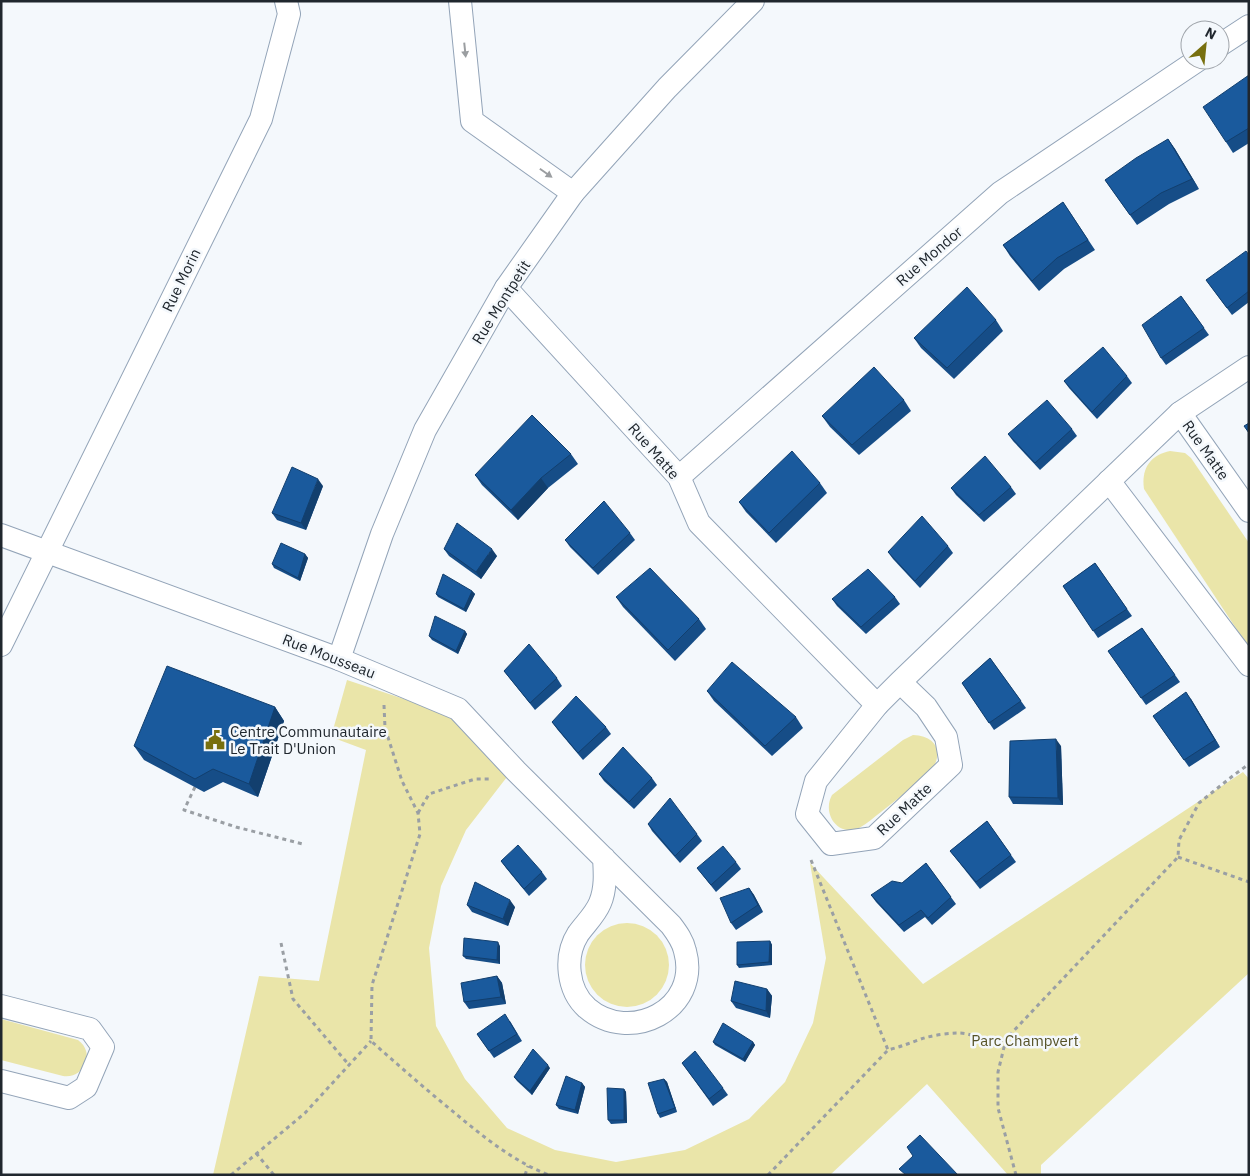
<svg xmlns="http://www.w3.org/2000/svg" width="1250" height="1176" font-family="'IBM Plex Sans',sans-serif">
  <rect width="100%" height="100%" fill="#f4f8fc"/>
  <g fill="#eae5a9">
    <path d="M 1170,451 L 1185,453 L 1191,458 L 1249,543 L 1249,648 L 1144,489 C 1141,469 1150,455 1170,451 Z"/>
    <polygon points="347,680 455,716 510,773 466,830 441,886 429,948 436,1026 465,1079 507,1128 555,1150 616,1162 685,1150 749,1119 785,1082 813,1023 826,958 810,863 923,984 1243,772 1249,779 1249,973 1041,1165 1041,1175 1008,1175 927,1084 830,1175 213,1175 259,976 319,981 366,750 331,737"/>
    <path d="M 913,735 C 939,736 944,755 929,774 C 913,787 897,799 881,812 C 874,817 867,824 859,828 C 837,837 822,813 832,795 L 903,740 Z"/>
    <circle cx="627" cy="965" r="42"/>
    <path d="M 1,1019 L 78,1040 C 96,1053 84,1079 63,1076 L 1,1060 Z"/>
  </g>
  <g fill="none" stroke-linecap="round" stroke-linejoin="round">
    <defs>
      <g id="minor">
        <polyline points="460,1 472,121 573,193"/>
        <polyline points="1220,45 1249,26"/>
        <polyline points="506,288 679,477 699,523 877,705"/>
        <polyline points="1180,413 1249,511"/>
        <polyline points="679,477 1000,193 1198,60"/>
        <polyline points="1109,481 1249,665"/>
        <path d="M 1,535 L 339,659 L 458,709 L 516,771 L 671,925 C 677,933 683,941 685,951 C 701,1009 630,1045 587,1008 C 567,990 564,956 578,934 C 585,924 595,915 600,903 C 606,889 605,873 604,858"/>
        <polyline points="1,645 261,119 289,14 286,1"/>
        <polyline points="339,659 382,534 425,430 506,288 573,193 667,88 753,1"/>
        <polyline points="900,682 926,707 946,737 951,765 874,838 831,844 807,814 816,781 877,705 900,682 1180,413 1249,367"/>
        <polyline points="1,1006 90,1029 103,1047 86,1087 69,1098 1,1081"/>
      </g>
    </defs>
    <use href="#minor" stroke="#93a4b8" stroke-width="24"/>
    <g stroke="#9a9fa4" stroke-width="3" stroke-dasharray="4 4" stroke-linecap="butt">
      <path d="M 384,705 L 385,728 L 402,781 L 418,813 L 420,834 L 372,985 L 371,1041 C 397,1064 423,1087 450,1109 C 480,1134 512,1161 549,1175"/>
      <polyline points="195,787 184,810 236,827 303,844"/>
      <polyline points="418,813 429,794 475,779 491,779"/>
      <polyline points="1178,857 1249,882"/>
      <polyline points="811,860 888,1050"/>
      <polyline points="281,943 293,999 349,1065"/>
      <polyline points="256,1153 274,1175"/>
      <polyline points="231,1175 305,1113 371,1041"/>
      <polyline points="525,1175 528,1166"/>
      <path d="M 768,1175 L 888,1050 C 900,1047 910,1043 921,1039 C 933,1035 948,1033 960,1033 C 979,1034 983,1045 1006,1039"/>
      <polyline points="1016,1175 998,1108 998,1072 1006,1039 1178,857 1179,840 1199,803 1234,775 1249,764"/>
    </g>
    <use href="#minor" stroke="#fff" stroke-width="22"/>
  </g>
  <g fill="#164d87">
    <polygon points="1249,75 1249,143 1233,153 1226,142"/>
    <polygon points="1168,139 1175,149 1199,189 1169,204 1137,225 1105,180"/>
    <polygon points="1063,202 1095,250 1064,269 1039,291 1010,256 1003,245"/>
    <polygon points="1249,255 1249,302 1232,315 1206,280"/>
    <polygon points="1181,296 1209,335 1166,365 1161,358"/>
    <polygon points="996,320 1003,331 954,379 921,348 914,338"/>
    <polygon points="1127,376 1132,383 1097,419 1069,388 1064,381"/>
    <polygon points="904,400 911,411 859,455 830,427 822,416"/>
    <polygon points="1072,429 1077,436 1040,470 1013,441 1008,434"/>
    <polygon points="571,454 578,464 548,488 518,520 482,485 475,475"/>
    <polygon points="820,483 827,493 776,543 746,512 739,502"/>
    <polygon points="323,486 306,530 277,520 272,513"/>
    <polygon points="1011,487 1016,494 984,522 956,495 951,488"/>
    <polygon points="630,533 635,540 598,575 570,547 565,540"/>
    <polygon points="948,546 953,553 920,588 893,559 888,552"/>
    <polygon points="444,549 497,556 481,579 449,556"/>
    <polygon points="305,554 308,558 300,581 274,568 272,564"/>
    <polygon points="1095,563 1132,616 1098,638 1063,586"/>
    <polygon points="472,591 475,594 466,612 438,597 436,594"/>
    <polygon points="616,597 699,619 706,629 675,661 623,607"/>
    <polygon points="895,597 900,604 866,634 837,606 832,599"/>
    <polygon points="1142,628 1180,682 1146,705 1108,651"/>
    <polygon points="465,631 467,634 458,654 432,640 429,636"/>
    <polygon points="990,658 1026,708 994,730 962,683"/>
    <polygon points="504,671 557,678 562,686 535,710"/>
    <polygon points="707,691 796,717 803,728 772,756 714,701"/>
    <polygon points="1191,699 1220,747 1189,767 1153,716"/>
    <polygon points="275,707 284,721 258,797 223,782 204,792 144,760 134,746"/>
    <polygon points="552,722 606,727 611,734 583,760 557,729"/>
    <polygon points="1061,746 1063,805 1013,804 1009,797"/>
    <polygon points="599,774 652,778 657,785 634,809 604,781"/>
    <polygon points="987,821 1016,862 980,889 950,851"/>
    <polygon points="648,824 697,834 702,841 680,863 652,831"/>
    <polygon points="501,861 542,872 547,879 529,896 506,868"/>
    <polygon points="736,862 741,869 716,892 697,868"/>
    <polygon points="926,863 956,904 932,925 925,917 904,932 876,902 871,895 902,883"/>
    <polygon points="749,888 754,895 763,912 736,930 731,923"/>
    <polygon points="467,905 515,907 508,926 472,912"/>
    <polygon points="770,941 772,945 772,965 739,968 737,965"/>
    <polygon points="500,946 500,964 466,959 463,956"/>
    <polygon points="497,976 502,983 506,1004 469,1009 464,1002"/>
    <polygon points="767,989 772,996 770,1018 736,1008 731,1001"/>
    <polygon points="510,1021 522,1041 494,1058 477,1034"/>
    <polygon points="713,1042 753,1042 755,1045 745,1062 715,1045"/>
    <polygon points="682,1063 723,1088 728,1095 713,1106"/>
    <polygon points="550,1068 532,1095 517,1081 514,1077"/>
    <polygon points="664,1079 667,1082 677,1112 660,1118 658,1114"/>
    <polygon points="582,1083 585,1087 578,1114 559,1109 556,1105"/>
    <polygon points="624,1089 626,1092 627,1123 611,1124 608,1120"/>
  </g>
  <g fill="#123f6e">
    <polygon points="1168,139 1175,149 1199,189 1192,179"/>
    <polygon points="541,478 548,488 518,520 511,510"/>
    <polygon points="318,479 323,486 306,530 301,523"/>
    <polygon points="492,549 497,556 481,579 476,572"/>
    <polygon points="305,554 308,558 300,581 298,578"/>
    <polygon points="472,591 475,594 466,612 464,609"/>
    <polygon points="465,631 467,634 458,654 456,651"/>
    <polygon points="1186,692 1191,699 1220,747 1215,740"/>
    <polygon points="275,707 284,721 258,797 249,784"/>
    <polygon points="1056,739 1061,746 1063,805 1058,798"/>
    <polygon points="749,888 754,895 763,912 758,905"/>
    <polygon points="510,900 515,907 508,926 503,919"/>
    <polygon points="770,941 772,945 772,965 769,962"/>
    <polygon points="498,942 500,946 500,964 497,960"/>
    <polygon points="497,976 502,983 506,1004 501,997"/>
    <polygon points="767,989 772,996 770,1018 766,1011"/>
    <polygon points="753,1042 755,1045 745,1062 743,1059"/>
    <polygon points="548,1065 550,1068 532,1095 530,1091"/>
    <polygon points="664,1079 667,1082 677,1112 675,1108"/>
    <polygon points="582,1083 585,1087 578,1114 575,1110"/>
    <polygon points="624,1089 626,1092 627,1123 624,1120"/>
  </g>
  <g fill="#1a5a9d" stroke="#123f6e">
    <polygon points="1249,75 1249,128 1226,142 1203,107"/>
    <polygon points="1168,139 1192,179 1161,193 1130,215 1105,180 1136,158"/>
    <polygon points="1063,202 1088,240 1057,258 1032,281 1003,245"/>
    <polygon points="1246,251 1249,255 1249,291 1227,308 1206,280"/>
    <polygon points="967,287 996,320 947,368 914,338"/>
    <polygon points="1181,296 1204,328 1161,358 1142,325"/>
    <polygon points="1103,347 1127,376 1092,412 1064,381"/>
    <polygon points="874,367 904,400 852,445 822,416"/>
    <polygon points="1047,400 1072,429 1035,463 1008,434"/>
    <polygon points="532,415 571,454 541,478 511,510 475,475"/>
    <polygon points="1249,423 1249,433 1244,426"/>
    <polygon points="792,451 820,483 769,533 739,502"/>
    <polygon points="985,456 1011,487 979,515 951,488"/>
    <polygon points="292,467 318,479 301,523 272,513"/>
    <polygon points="604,501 630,533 593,568 565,540"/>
    <polygon points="922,516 948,546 915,581 888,552"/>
    <polygon points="457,523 492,549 476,572 444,549"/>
    <polygon points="281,543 305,554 298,578 272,564"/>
    <polygon points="1095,563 1127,609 1093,631 1063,586"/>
    <polygon points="650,568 699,619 668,650 616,597"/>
    <polygon points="868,569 895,597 861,627 832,599"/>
    <polygon points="443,574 472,591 464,609 436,594"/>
    <polygon points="435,616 465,631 456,651 429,636"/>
    <polygon points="1142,628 1175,675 1141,698 1108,651"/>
    <polygon points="529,644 557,678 530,703 504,671"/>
    <polygon points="990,658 1021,701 989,723 962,683"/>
    <polygon points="732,662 796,717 765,746 707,691"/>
    <polygon points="167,666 275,707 249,784 213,769 195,779 134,746"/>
    <polygon points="1186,692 1215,740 1184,760 1153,716"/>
    <polygon points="576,696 606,727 578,753 552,722"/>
    <polygon points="1056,739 1058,798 1009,797 1010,741"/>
    <polygon points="623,747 652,778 629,802 599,774"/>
    <polygon points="670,798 697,834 675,856 648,824"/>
    <polygon points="987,821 1011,855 976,882 950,851"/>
    <polygon points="518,845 542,872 524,889 501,861"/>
    <polygon points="723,846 736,862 711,885 697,868"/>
    <polygon points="926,863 951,897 928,918 921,910 899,925 871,895 892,881 902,883"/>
    <polygon points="475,882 510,900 503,919 467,905"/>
    <polygon points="749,888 758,905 731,923 720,898"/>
    <polygon points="464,938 498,942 497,960 463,956"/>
    <polygon points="770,941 769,962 737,965 737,942"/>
    <polygon points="497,976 501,997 464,1002 461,983"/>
    <polygon points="735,981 767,989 766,1011 731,1001"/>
    <polygon points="505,1014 517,1034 489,1051 477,1034"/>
    <polygon points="723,1023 753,1042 743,1059 713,1042"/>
    <polygon points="533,1049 548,1065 530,1091 514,1077"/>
    <polygon points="695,1051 723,1088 709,1099 682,1063"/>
    <polygon points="566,1076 582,1083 575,1110 556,1105"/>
    <polygon points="664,1079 675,1108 658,1114 648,1083"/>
    <polygon points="607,1088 624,1089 624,1120 608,1120"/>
    <polygon points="920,1135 958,1175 906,1175 899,1169 913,1156 907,1147"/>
  </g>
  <defs><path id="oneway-solid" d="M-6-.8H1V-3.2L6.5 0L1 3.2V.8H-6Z" transform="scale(1.25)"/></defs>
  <g fill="#9b9ea1">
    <use href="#oneway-solid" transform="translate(465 50) rotate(84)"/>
    <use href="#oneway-solid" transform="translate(546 173) rotate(35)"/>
  </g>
  <defs>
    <symbol id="civic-bare" viewBox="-9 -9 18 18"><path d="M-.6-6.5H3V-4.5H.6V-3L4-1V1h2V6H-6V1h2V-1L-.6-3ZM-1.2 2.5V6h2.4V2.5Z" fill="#78700f" stroke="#f4f8fc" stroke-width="2.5" paint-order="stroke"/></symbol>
  </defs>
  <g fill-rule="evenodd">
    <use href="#civic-bare" x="201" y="726" width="28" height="28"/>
  </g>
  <g text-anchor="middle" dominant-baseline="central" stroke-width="5" stroke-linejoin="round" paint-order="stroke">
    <g font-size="15" fill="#20272e" stroke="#f4f8fc">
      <text transform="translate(929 256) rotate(-41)">Rue Mondor</text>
      <text transform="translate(181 280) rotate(-64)">Rue Morin</text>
      <text transform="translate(501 302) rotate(-58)">Rue Montpetit</text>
      <text transform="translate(1206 450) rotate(55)">Rue Matte</text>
      <text transform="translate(654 451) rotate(49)">Rue Matte</text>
      <text transform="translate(329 656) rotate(21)">Rue Mousseau</text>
      <text transform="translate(904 809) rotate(-43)">Rue Matte</text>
    </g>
    <g font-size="15" fill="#20272e" stroke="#f4f8fc" text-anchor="start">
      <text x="230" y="731">Centre Communautaire<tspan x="230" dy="17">Le Trait D'Union</tspan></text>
    </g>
    <g font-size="15" fill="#565227" stroke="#f4f8fc">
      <text x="1025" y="1040">Parc Champvert</text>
    </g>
  </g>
  <rect width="1250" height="1176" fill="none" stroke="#20272e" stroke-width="5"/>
  <g transform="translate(1205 45) rotate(27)"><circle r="24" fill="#f4f8fc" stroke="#9fa4aa"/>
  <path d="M0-4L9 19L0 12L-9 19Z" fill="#78700f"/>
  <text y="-8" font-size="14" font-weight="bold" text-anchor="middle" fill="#20272e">N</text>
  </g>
</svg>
